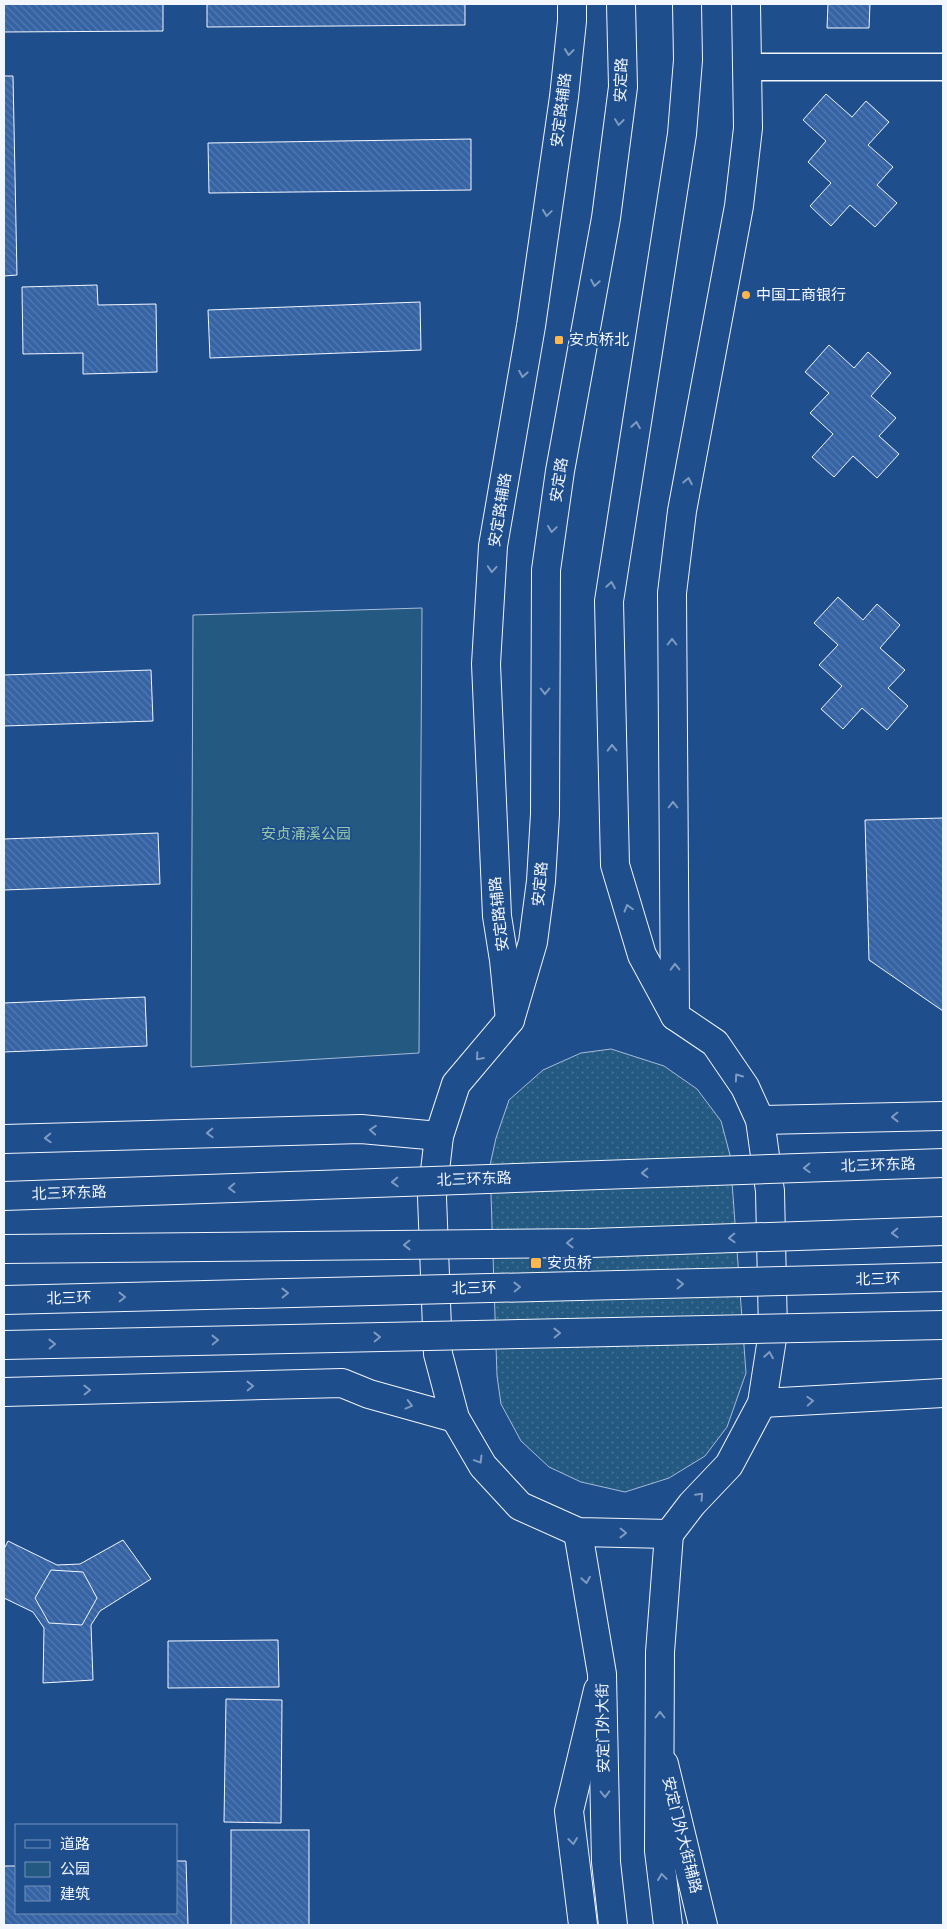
<svg xmlns="http://www.w3.org/2000/svg" width="947" height="1929" font-family="Roboto,'Noto Sans SC',sans-serif">
  <defs>
    <pattern id="grass-dots" width="8" height="8" patternUnits="userSpaceOnUse" patternTransform="scale(1.25)"><rect width="8" height="8" fill="#245a82"/><path d="M2 2h.1M6 6h.1" fill="none" stroke="#447295" stroke-width="1.8" stroke-linecap="round"/></pattern>
    <pattern id="building-back-hatch" width="6" height="6" patternUnits="userSpaceOnUse" patternTransform="scale(1.25)"><rect width="6" height="6" fill="#3563a3"/><path d="M-1 5l2 2M0 0l6 6M5-1l2 2" fill="none" stroke="#537ab1"/></pattern>
  </defs>
  <rect width="100%" height="100%" fill="#1f4e8c"/>
  <polygon fill="url(#grass-dots)" stroke="#a8bbd7" points="611,1049 664,1066 697,1089 721,1121 730,1155 746,1373 727,1427 705,1456 669,1478 625,1492 581,1482 549,1467 521,1441 501,1404 497,1376 490,1165 496,1138 509,1100 543,1070 581,1053"/>
  <polygon fill="#245a82" stroke="#a8bbd7" points="422,608 419,1053 191,1067 193,615"/>
  <g fill="url(#building-back-hatch)" stroke="#f2f6ff">
    <polygon points="4,4 163,4 163,31 4,32"/>
    <polygon points="207,4 465,4 465,25 207,27"/>
    <polygon points="828,4 870,4 869,28 827,28"/>
    <polygon points="4,76 13,76 17,275 4,276"/>
    <polygon points="826,94 852,117 866,101 889,122 868,145 893,167 877,185 897,203 875,227 850,205 831,226 810,206 831,183 808,162 826,141 803,120"/>
    <polygon points="471,139 471,190 209,193 208,143"/>
    <polygon points="97,285 98,305 156,304 157,372 83,374 83,353 23,354 22,287"/>
    <polygon points="420,302 421,350 210,358 208,310"/>
    <polygon points="829,345 854,368 868,352 891,373 871,396 896,418 879,436 899,454 877,478 853,456 834,477 812,457 833,434 810,413 829,393 805,372"/>
    <polygon points="838,597 863,620 877,604 900,625 880,648 905,670 888,688 908,706 887,730 862,708 843,729 821,709 842,686 819,665 838,645 814,623"/>
    <polygon points="151,670 153,721 4,726 4,675"/>
    <polygon points="943,818 943,1011 869,960 865,820"/>
    <polygon points="158,833 160,884 4,890 4,839"/>
    <polygon points="145,997 147,1046 4,1052 4,1003"/>
    <polygon points="123,1540 151,1579 100,1611 91,1625 93,1680 43,1683 44,1628 33,1612 4,1598 4,1549 8,1541 57,1565 80,1564"/>
    <polygon points="51,1570 83,1572 97,1598 82,1625 49,1623 35,1598"/>
    <polygon points="278,1640 279,1687 168,1688 168,1641"/>
    <polygon points="226,1699 282,1700 281,1823 224,1822"/>
    <rect x="231" y="1830" width="78" height="95"/>
    <polygon points="176,1861 186,1861 188,1925 4,1925 4,1866 16,1866 16,1913 176,1913"/>
  </g>
  <g fill="none" stroke-linecap="round" stroke-linejoin="round">
    <defs>
      <polyline id="minor" points="747,67 943,67"/>
      <g id="tertiary">
        <polyline points="675,1016 672,593 682,511 739,206 748,128 746,4"/>
        <polyline points="510,1020 504,960 497,916 486,664 493,546 531,326 564,97 572,21 572,4"/>
        <polyline points="760,1120 943,1116"/>
        <polyline points="4,1139 361,1129 439,1136"/>
        <polyline points="4,1392 342,1383 369,1394 455,1418"/>
        <polyline points="762,1403 943,1393"/>
        <polyline points="664,1764 703,1925"/>
        <polyline points="583,1925 569,1811 598,1690"/>
      </g>
      <g id="primary">
        <polyline points="621,4 623,87 606,218 560,471 546,570 545,814 541,881 533,942 510,1020 456,1084 439,1136 432,1197 438,1354 455,1418 483,1466 520,1506 578,1532 669,1534"/>
        <polyline points="578,1532 602,1674 606,1862 613,1925"/>
        <polyline points="669,1534 692,1504 729,1465 762,1403 773,1332 770,1191 760,1120 745,1087 715,1043 675,1016 642,955 615,865 609,601 682,134 688,60 687,4"/>
        <polyline points="668,1925 659,1851 660,1652 669,1534"/>
      </g>
    </defs>
    <use href="#minor" stroke="#f2f6ff" stroke-width="29"/>
    <use href="#tertiary" stroke="#f2f6ff" stroke-width="30"/>
    <use href="#primary" stroke="#f2f6ff" stroke-width="30"/>
    <use href="#minor" stroke="#1f4e8c" stroke-width="26"/>
    <use href="#tertiary" stroke="#1f4e8c" stroke-width="28"/>
    <use href="#primary" stroke="#1f4e8c" stroke-width="28"/>
    <defs>
      <g id="tertiary-bridge">
        <polyline points="4,1196 943,1163"/>
        <polyline points="4,1345 943,1325"/>
      </g>
      <g id="trunk-bridge">
        <polyline points="4,1249 591,1243 943,1231"/>
        <polyline points="4,1300 943,1277"/>
      </g>
    </defs>
    <use href="#tertiary-bridge" stroke="#f2f6ff" stroke-width="30" stroke-linecap="butt"/>
    <use href="#trunk-bridge" stroke="#f2f6ff" stroke-width="30" stroke-linecap="butt"/>
    <use href="#tertiary-bridge" stroke="#1f4e8c" stroke-width="28"/>
    <use href="#trunk-bridge" stroke="#1f4e8c" stroke-width="28"/>
  </g>
  <defs><path id="oneway-chevron" d="M-2-3.5L2.5 0L-2 3.5" fill="none" stroke-width="1.6" stroke-linecap="round" stroke-linejoin="round" transform="scale(1.25)"/></defs>
  <g stroke="#7e9ac0">
    <use href="#oneway-chevron" transform="translate(569 52) rotate(96)"/>
    <use href="#oneway-chevron" transform="translate(619 122) rotate(97)"/>
    <use href="#oneway-chevron" transform="translate(547 213) rotate(98)"/>
    <use href="#oneway-chevron" transform="translate(595 283) rotate(100)"/>
    <use href="#oneway-chevron" transform="translate(523 374) rotate(100)"/>
    <use href="#oneway-chevron" transform="translate(636 425) rotate(-81)"/>
    <use href="#oneway-chevron" transform="translate(688 481) rotate(-79)"/>
    <use href="#oneway-chevron" transform="translate(552 529) rotate(98)"/>
    <use href="#oneway-chevron" transform="translate(492 569) rotate(94)"/>
    <use href="#oneway-chevron" transform="translate(611 585) rotate(-81)"/>
    <use href="#oneway-chevron" transform="translate(672 642) rotate(-90)"/>
    <use href="#oneway-chevron" transform="translate(545 691) rotate(90)"/>
    <use href="#oneway-chevron" transform="translate(612 748) rotate(-91)"/>
    <use href="#oneway-chevron" transform="translate(673 805) rotate(-90)"/>
    <use href="#oneway-chevron" transform="translate(628 908) rotate(-106)"/>
    <use href="#oneway-chevron" transform="translate(675 967) rotate(-91)"/>
    <use href="#oneway-chevron" transform="translate(479 1057) rotate(131)"/>
    <use href="#oneway-chevron" transform="translate(738 1077) rotate(-125)"/>
    <use href="#oneway-chevron" transform="translate(895 1117) rotate(179)"/>
    <use href="#oneway-chevron" transform="translate(373 1130) rotate(-175)"/>
    <use href="#oneway-chevron" transform="translate(210 1133) rotate(178)"/>
    <use href="#oneway-chevron" transform="translate(48 1138) rotate(178)"/>
    <use href="#oneway-chevron" transform="translate(807 1168) rotate(178)"/>
    <use href="#oneway-chevron" transform="translate(645 1173) rotate(178)"/>
    <use href="#oneway-chevron" transform="translate(395 1182) rotate(178)"/>
    <use href="#oneway-chevron" transform="translate(232 1188) rotate(178)"/>
    <use href="#oneway-chevron" transform="translate(895 1233) rotate(178)"/>
    <use href="#oneway-chevron" transform="translate(732 1238) rotate(178)"/>
    <use href="#oneway-chevron" transform="translate(570 1243) rotate(179)"/>
    <use href="#oneway-chevron" transform="translate(407 1245) rotate(179)"/>
    <use href="#oneway-chevron" transform="translate(680 1284) rotate(-1)"/>
    <use href="#oneway-chevron" transform="translate(517 1287) rotate(-1)"/>
    <use href="#oneway-chevron" transform="translate(285 1293) rotate(-1)"/>
    <use href="#oneway-chevron" transform="translate(122 1297) rotate(-1)"/>
    <use href="#oneway-chevron" transform="translate(557 1333) rotate(-1)"/>
    <use href="#oneway-chevron" transform="translate(377 1337) rotate(-1)"/>
    <use href="#oneway-chevron" transform="translate(215 1340) rotate(-1)"/>
    <use href="#oneway-chevron" transform="translate(52 1344) rotate(-1)"/>
    <use href="#oneway-chevron" transform="translate(769 1355) rotate(-81)"/>
    <use href="#oneway-chevron" transform="translate(250 1386) rotate(-1)"/>
    <use href="#oneway-chevron" transform="translate(87 1390) rotate(-1)"/>
    <use href="#oneway-chevron" transform="translate(810 1401) rotate(-3)"/>
    <use href="#oneway-chevron" transform="translate(409 1405) rotate(15)"/>
    <use href="#oneway-chevron" transform="translate(479 1460) rotate(59)"/>
    <use href="#oneway-chevron" transform="translate(700 1496) rotate(-47)"/>
    <use href="#oneway-chevron" transform="translate(623 1533) rotate(1)"/>
    <use href="#oneway-chevron" transform="translate(586 1580) rotate(81)"/>
    <use href="#oneway-chevron" transform="translate(660 1715) rotate(-90)"/>
    <use href="#oneway-chevron" transform="translate(605 1794) rotate(89)"/>
    <use href="#oneway-chevron" transform="translate(573 1841) rotate(83)"/>
    <use href="#oneway-chevron" transform="translate(662 1877) rotate(-98)"/>
  </g>
  <g fill="#ffb74d" stroke="#1f4e8c" stroke-width="2">
    <circle cx="746" cy="295" r="5"/>
    <rect x="554" y="335" width="10" height="10" rx="2.5"/>
    <rect x="530" y="1257" width="12" height="12" rx="2.5"/>
  </g>
  <g text-anchor="middle" dominant-baseline="central" stroke-width="4" stroke-linejoin="round" paint-order="stroke">
    <g font-size="15" fill="#f2f6ff" stroke="#1f4e8c">
      <text transform="translate(621 80) rotate(-88)">安定路</text>
      <text transform="translate(561 110) rotate(-83)">安定路辅路</text>
      <text transform="translate(559 480) rotate(-81)">安定路</text>
      <text transform="translate(500 510) rotate(-81)">安定路辅路</text>
      <text transform="translate(540 884) rotate(-85)">安定路</text>
      <text transform="translate(499 914) rotate(-96)">安定路辅路</text>
      <text transform="translate(878 1165) rotate(-2)">北三环东路</text>
      <text transform="translate(474 1179) rotate(-2)">北三环东路</text>
      <text transform="translate(69 1193) rotate(-2)">北三环东路</text>
      <text transform="translate(878 1279) rotate(-1)">北三环</text>
      <text transform="translate(474 1288) rotate(-1)">北三环</text>
      <text transform="translate(69 1298) rotate(-1)">北三环</text>
      <text transform="translate(603 1728) rotate(-91)">安定门外大街</text>
      <text transform="translate(682 1835) rotate(76)">安定门外大街辅路</text>
    </g>
    <g font-size="15" fill="#f2f6ff" stroke="#1f4e8c" text-anchor="start">
      <text x="756" y="295">中国工商银行</text>
      <text x="569" y="340">安贞桥北</text>
      <text x="547" y="1263">安贞桥</text>
    </g>
    <g font-size="15" fill="#97c8a6" stroke="#1f4e8c">
      <text x="306" y="834">安贞涌溪公园</text>
    </g>
  </g>
  <rect width="947" height="1929" fill="none" stroke="#f2f6ff" stroke-width="10"/>
  <rect x="15" y="1824" width="162" height="90" fill="#1f4e8c" stroke="#7391ba"/>
  <rect x="25" y="1840" width="25" height="8" fill="#1f4e8c" stroke="#7391ba"/>
  <text x="60" y="1849" font-size="15" fill="#f2f6ff">道路</text>
  <rect x="25" y="1862" width="25" height="15" fill="#245a82" stroke="#7391ba"/>
  <text x="60" y="1874" font-size="15" fill="#f2f6ff">公园</text>
  <rect x="25" y="1886" width="25" height="15" fill="url(#building-back-hatch)" stroke="#7391ba"/>
  <text x="60" y="1899" font-size="15" fill="#f2f6ff">建筑</text>
</svg>
